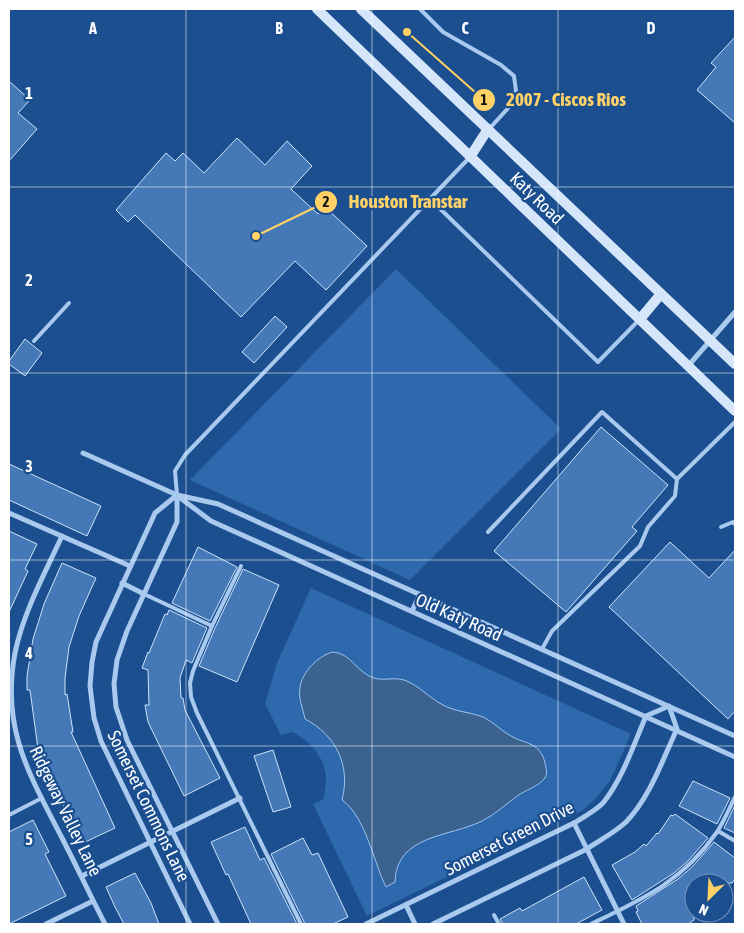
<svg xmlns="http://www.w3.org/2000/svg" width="744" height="933" font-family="'Asap Condensed',sans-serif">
  <rect width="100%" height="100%" fill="#1b4f8f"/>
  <g fill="#2e69ad">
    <polygon points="396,269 561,429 410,580 190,480"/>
    <path d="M 311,588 L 631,734 L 610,781 L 597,797 L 583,810 L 367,916 L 313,804 L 324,799 C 324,792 326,785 326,779 C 325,757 310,741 292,732 L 281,735 L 265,704 L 277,663 Z"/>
  </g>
  <path fill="#3c6290" stroke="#9cc4f0" d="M 333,652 C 351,653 357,673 374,678 C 384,681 394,677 404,680 C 419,685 429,698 443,705 C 456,712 470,712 483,717 C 494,722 501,731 511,736 C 527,745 540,742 545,763 C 546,768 548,772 545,778 C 538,786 529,789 520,794 C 507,803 496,814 482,821 C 451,837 396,834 395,882 L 386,887 C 373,861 366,817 342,800 C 351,766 336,735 305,719 C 303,709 298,698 300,688 C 301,673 319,655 333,652 Z"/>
  <g fill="#4478b7" stroke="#cfe3fa">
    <polygon points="735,37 735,123 697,90 716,67 711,63"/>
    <polygon points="9,81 30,100 18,113 37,129 9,161"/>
    <polygon points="237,138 265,165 287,141 312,166 291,189 318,214 325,207 367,246 326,290 295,261 241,317 135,215 128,222 116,210 166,153 175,161 183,153 204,173"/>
    <polygon points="275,316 287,327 254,363 242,352"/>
    <polygon points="25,339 42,353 25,376 9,364 9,361"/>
    <polygon points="601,427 668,485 632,527 637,531 566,612 494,551"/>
    <polygon points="9,464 101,506 87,536 9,500"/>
    <polygon points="9,531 37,544 25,569 28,571 9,612"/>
    <polygon points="670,542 709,578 735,550 735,711 728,719 609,607"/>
    <polygon points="198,547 237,567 210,621 172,603"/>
    <polygon points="62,563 96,578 79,616 69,647 65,678 65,695 67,694 73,732 71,732 115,828 81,844 38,749 30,690 27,690 27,676 33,639 44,604"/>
    <polygon points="243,569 279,585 237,682 199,666 215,628"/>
    <polygon points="169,610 207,628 192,663 186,660 180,678 181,698 183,698 185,710 220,778 184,796 148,722 145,705 149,705 148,670 142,668 148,652 149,653 165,614 167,615"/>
    <polygon points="273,750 291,807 273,812 254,756"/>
    <polygon points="693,781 730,798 717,824 679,806"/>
    <polygon points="735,805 735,833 724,828"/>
    <polygon points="675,814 708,838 688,861 674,873 632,900 612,865 635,852 644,844 646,846 657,833 658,834 671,815 673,816"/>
    <polygon points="33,820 49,852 45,854 66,896 9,924 9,832"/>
    <polygon points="245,827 260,860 264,858 297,924 251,924 228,874 226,875 211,842"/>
    <polygon points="303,838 312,855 318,853 348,917 333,924 305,924 271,854"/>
    <polygon points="714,842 735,858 735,879 732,883 694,883 694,920 688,924 642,924 636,912 638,911 636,906 678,879 693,866"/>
    <polygon points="135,873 151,903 159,924 124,924 115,907 106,887"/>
    <polygon points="584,877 602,910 576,924 503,924 500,919 520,908 522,911"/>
  </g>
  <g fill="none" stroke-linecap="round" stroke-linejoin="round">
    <g stroke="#a9c9ee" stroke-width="4">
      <polyline points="420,9 443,32 501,65 514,76 516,91 509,107 490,128"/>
      <polyline points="430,199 598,362 639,320"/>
      <polyline points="34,341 69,303"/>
      <polyline points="177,495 175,471 185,455 470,157"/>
      <polyline points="721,527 733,522 735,524"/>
      <polyline points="488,532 602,412 677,479 735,422"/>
      <polyline points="241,566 212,626 193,671 190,683 191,697 197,713 301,924"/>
      <polyline points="144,594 212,626"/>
      <polyline points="542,649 552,631 640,546 648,527 675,496 677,479"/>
      <polyline points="9,815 42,798"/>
      <polyline points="718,831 735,841"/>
      <polyline points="494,915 499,924"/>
      <path d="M 591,924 C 643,899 683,881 717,832 C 724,821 729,809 735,797"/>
    </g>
    <g stroke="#a9c9ee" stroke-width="5">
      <polyline points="688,366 735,312"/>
      <polyline points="83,453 177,495 218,504 735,736"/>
      <polyline points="177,495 155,513 96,642 92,662 90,686 94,718 101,741 190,924"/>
      <polyline points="177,495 177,522 127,631 117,660 114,684 116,707 127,740 218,924"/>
      <polyline points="179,497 211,521 735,757"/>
      <polyline points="9,513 130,566"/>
      <path d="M 62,536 C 45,573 23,613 15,653 C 1,727 28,772 61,836 C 76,865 90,895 105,924"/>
      <polyline points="122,583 144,594"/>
      <polyline points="412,611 420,594"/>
      <polyline points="574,823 624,924"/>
      <polyline points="82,876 240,798"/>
      <polyline points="406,905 415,924"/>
      <polyline points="46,924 93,901"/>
      <path d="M 366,924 L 574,823 C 584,817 595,811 603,803 C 622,780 634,744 646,716 L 669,706 L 677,729 C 662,761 650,797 626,822 C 614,833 600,840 587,849 L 433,924"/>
    </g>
    <g stroke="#d6e6fa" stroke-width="10">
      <polyline points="317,9 735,411"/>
      <polyline points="361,9 735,364"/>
      <polyline points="470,157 488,129"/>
      <polyline points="640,319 661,294"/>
    </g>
  </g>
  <path fill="none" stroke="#fff" stroke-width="1" stroke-opacity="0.55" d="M 186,9 L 186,924M 372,9 L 372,924M 558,9 L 558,924M 9,187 L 735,187M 9,373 L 735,373M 9,560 L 735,560M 9,746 L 735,746"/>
  <g text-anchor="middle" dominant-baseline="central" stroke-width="4.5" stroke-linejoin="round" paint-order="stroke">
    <g font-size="18" fill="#fff" stroke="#1b4f8f">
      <text transform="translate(537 198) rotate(44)">Katy Road</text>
      <text transform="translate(459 617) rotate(24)">Old Katy Road</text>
      <text transform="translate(149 806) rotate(64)">Somerset Commons Lane</text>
      <text transform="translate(66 811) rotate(64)">Ridgeway Valley Lane</text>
      <text transform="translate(509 838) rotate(-27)">Somerset Green Drive</text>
    </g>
  </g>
  <g font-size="16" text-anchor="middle" font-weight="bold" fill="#fff" stroke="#1b4f8f" stroke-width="4.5" stroke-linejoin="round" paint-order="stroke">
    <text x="93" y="34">A</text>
    <text x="279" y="34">B</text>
    <text x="465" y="34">C</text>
    <text x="651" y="34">D</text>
    <text x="29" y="99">1</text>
    <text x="29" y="286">2</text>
    <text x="29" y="472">3</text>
    <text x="29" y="659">4</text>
    <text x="29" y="845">5</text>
  </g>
  <path fill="none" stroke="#ffd166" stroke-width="2" d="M407 32L484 100M256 236L326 202"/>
  <g fill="#ffd166" stroke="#1b4f8f" stroke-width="2">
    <circle cx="407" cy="32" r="5"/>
    <circle cx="256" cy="236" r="5"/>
    <circle cx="484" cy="100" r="12"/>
    <circle cx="326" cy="202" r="12"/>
  </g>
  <g font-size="15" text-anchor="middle" font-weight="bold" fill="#111">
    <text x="484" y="105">1</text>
    <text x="326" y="207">2</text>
  </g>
  <g font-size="19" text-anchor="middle" font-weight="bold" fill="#ffd166" stroke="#1b4f8f" stroke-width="4.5" stroke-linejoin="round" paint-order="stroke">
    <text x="566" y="106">2007 - Ciscos Rios</text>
    <text x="408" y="208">Houston Transtar</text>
  </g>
  <rect width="744" height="933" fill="none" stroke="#ffffff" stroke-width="20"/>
  <g transform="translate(709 898) rotate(204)"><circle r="24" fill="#1b4f8f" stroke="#7695bc"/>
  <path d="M0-4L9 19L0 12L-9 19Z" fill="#ffd166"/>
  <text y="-8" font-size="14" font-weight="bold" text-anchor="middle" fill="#ffffff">N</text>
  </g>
</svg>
